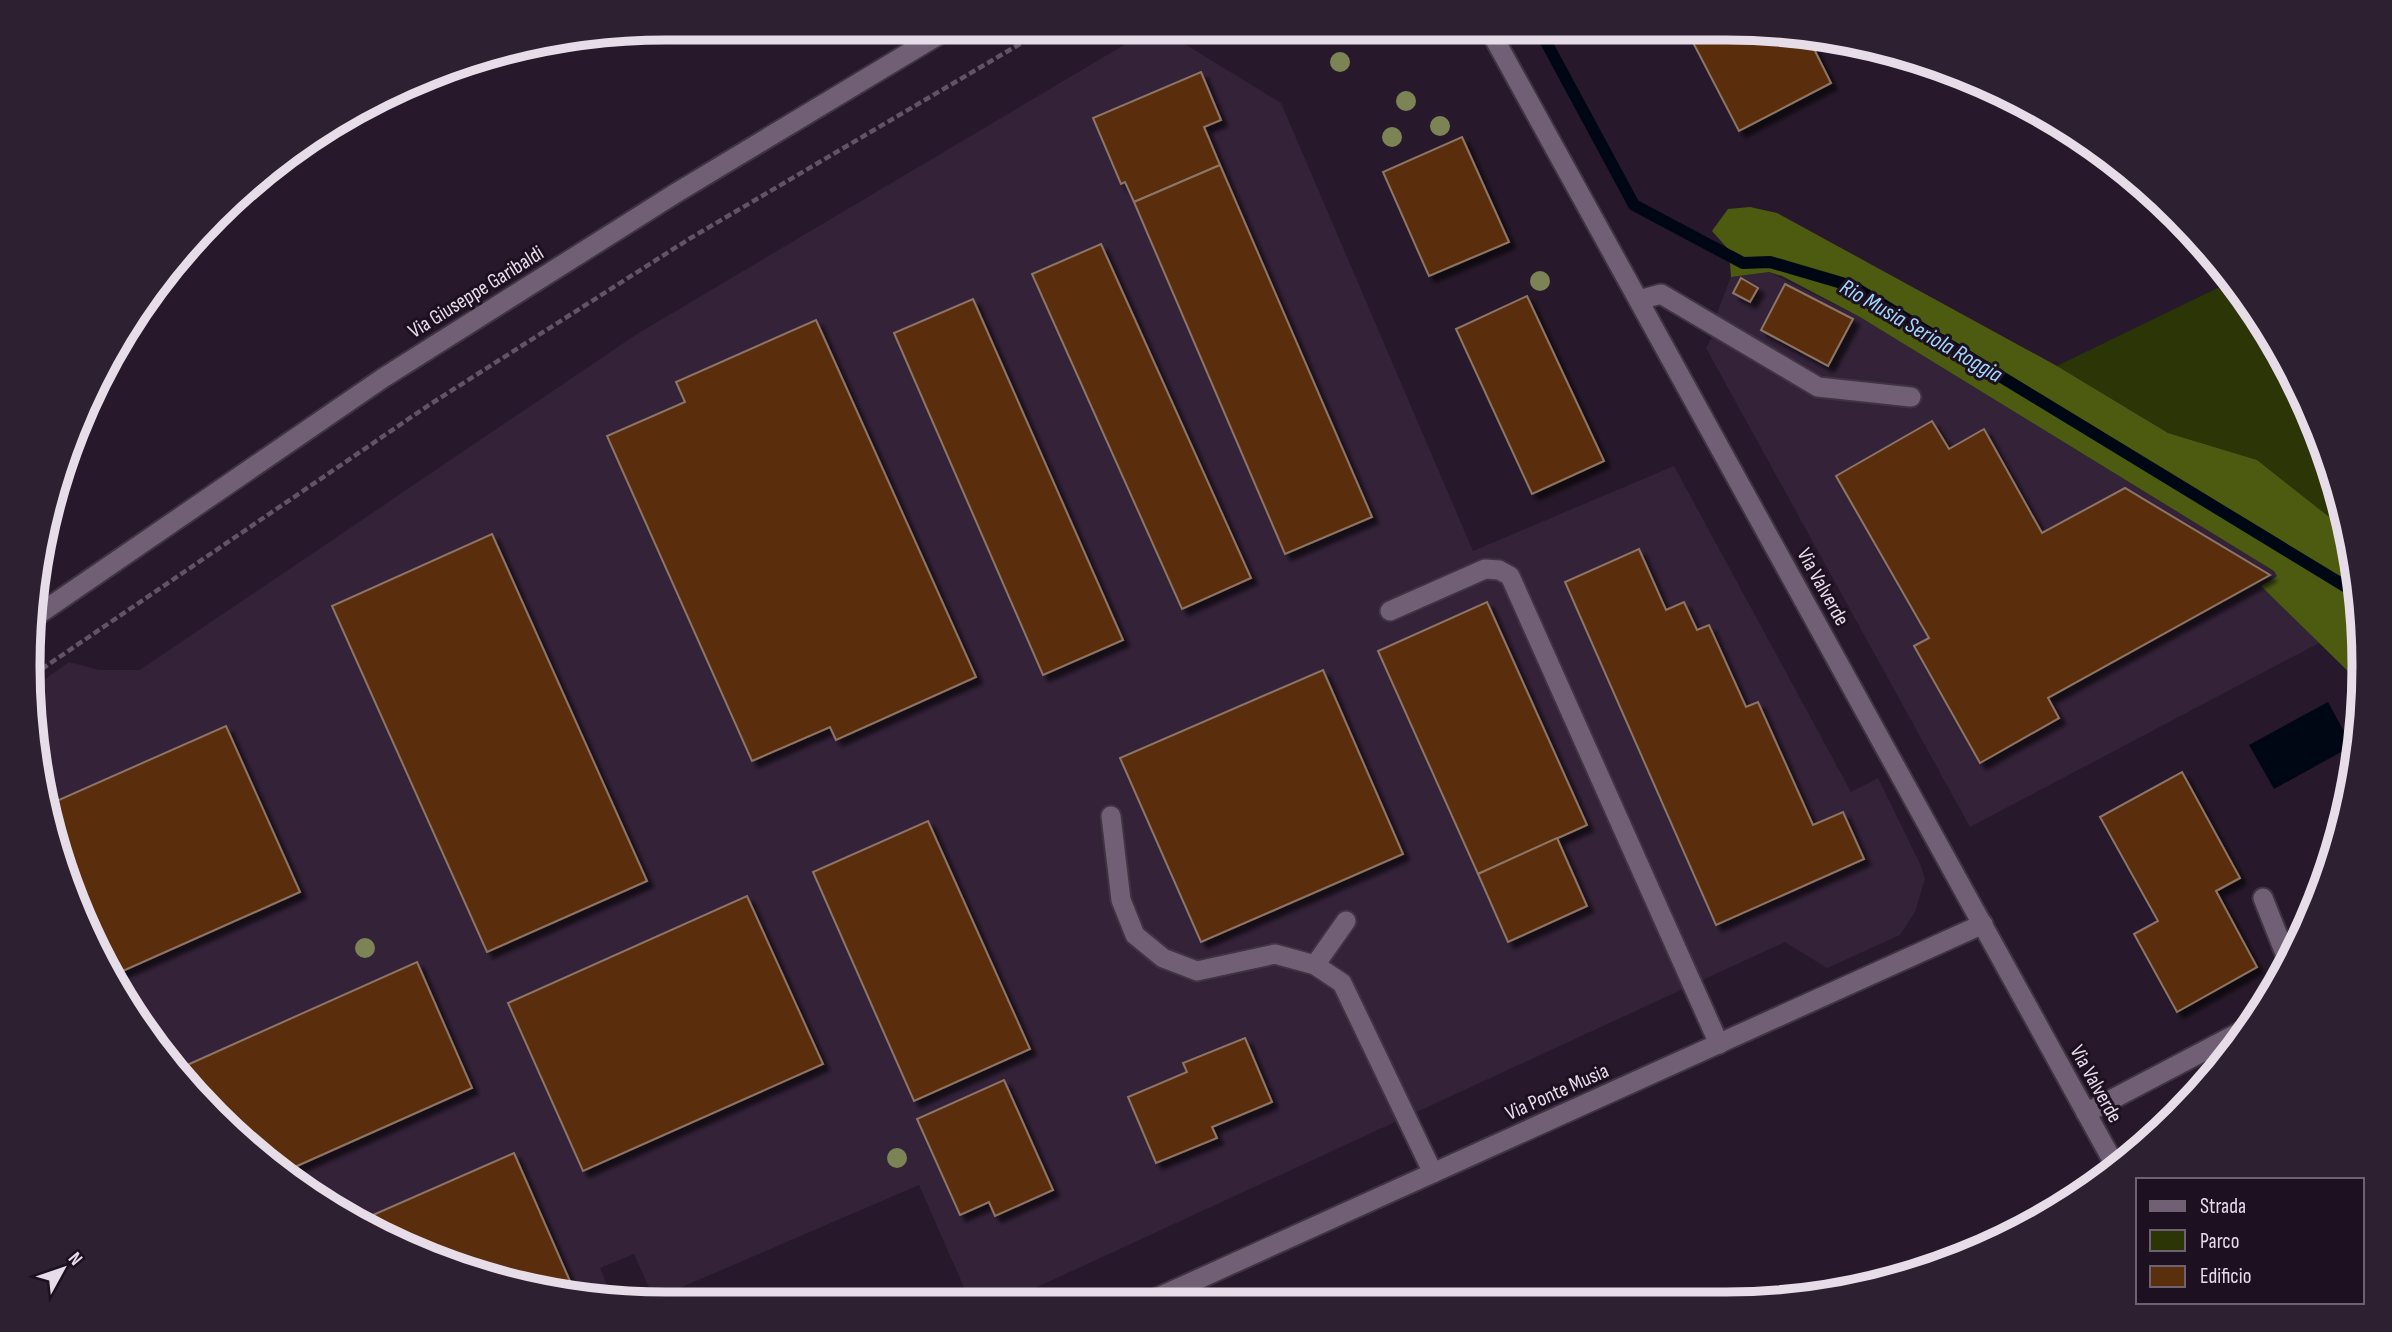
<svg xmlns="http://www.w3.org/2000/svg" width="2392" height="1332" font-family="'Sofia Sans Condensed',sans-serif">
  <defs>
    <filter id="shadow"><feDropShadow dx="6" dy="6" stdDeviation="2" flood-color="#0009"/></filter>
  </defs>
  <rect width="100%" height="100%" fill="#27192b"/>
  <g fill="#342239">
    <polygon points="1151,29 1160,29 1281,103 1473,551 1674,466 1851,792 1878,778 1921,866 1925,879 1915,912 1900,935 1827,968 1785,942 1007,1301 970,1301 919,1185 654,1299 634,1254 600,1268 613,1301 500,1282 347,1218 186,1086 76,910 29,707 31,689 69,662 99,670 140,670 637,334"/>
    <polygon points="1769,272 1860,317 2274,571 2277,576 2262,586 2319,643 1970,827 1706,348 1722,320 1716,316 1731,277"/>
  </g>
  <polygon fill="#2b3505" points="2234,280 2298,384 2342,501 2347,531 2257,460 2168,433 2057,366"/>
  <polygon fill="#4d5b11" points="1750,207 1777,213 2057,366 2168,433 2257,460 2347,531 2363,625 2361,684 2261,586 2277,576 2274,571 1860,317 1782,276 1769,272 1731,277 1729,250 1712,231 1728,209"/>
  <polygon fill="#000714" points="2328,702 2352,746 2274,789 2249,745"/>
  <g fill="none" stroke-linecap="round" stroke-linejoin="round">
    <polyline stroke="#000714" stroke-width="12" points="1539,29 1634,205 1743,263 1770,262 1852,286 2358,594"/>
  </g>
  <g fill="#5a2f0d" stroke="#8d7566" stroke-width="2" filter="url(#shadow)">
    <polygon points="1686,29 1767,29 1808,37 1831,83 1739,131"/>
    <polygon points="1201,72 1221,120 1204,127 1220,165 1134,202 1125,182 1121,184 1093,118"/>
    <polygon points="1462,137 1509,242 1429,276 1383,172"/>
    <polygon points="1220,165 1372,517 1285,554 1134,202"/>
    <polygon points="1101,244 1251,578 1182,609 1032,274"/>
    <polygon points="1741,278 1758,288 1750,302 1733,293"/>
    <polygon points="1785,284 1853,319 1828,366 1761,330"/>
    <polygon points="1527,296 1604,461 1532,494 1456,329"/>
    <polygon points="973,299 1123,640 1043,675 894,333"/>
    <polygon points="816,320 976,677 836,740 830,727 752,761 607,436 685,402 676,382"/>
    <polygon points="1932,421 1949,449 1984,429 2042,533 2125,488 2270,575 2048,698 2059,718 1980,763 1914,646 1929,638 1836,476"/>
    <polygon points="492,534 647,881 487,952 332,606"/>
    <polygon points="1639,549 1666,610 1684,602 1697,630 1709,625 1746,707 1758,702 1813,825 1843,812 1864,859 1716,925 1565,582"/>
    <polygon points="1487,602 1587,825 1478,874 1378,651"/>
    <polygon points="1323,670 1403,854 1201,942 1120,758"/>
    <polygon points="226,726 300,892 116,974 76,910 52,803"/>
    <polygon points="2182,772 2240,878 2216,891 2257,967 2177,1012 2134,934 2158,921 2100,817"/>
    <polygon points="928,821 1030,1049 914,1101 813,872"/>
    <polygon points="1557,838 1587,906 1508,942 1478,874"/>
    <polygon points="747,896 823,1064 583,1171 508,1003"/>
    <polygon points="417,962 472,1088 288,1170 186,1086 176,1070"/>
    <polygon points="1245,1038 1272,1102 1212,1127 1217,1138 1156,1163 1128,1097 1187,1072 1183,1063"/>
    <polygon points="1004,1080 1053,1190 995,1216 989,1202 960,1215 917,1119"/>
    <polygon points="514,1153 576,1295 500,1282 357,1222"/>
  </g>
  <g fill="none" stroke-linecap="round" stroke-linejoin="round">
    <defs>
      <g id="service">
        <polyline points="1639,300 1661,294 1818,387 1911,397"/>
        <polyline points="1390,611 1485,569 1499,570 1510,576 1719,1044"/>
        <polyline points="1111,816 1121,900 1135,935 1163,958 1197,971 1275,954 1315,965 1342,983 1433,1173"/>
        <polyline points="2263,898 2288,961 2286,969"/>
        <polyline points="1315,965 1346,921"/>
        <polyline points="2086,1113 2244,1030"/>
      </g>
      <g id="minor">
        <polyline points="1489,29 2116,1167"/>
        <polyline points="1150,1301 1983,924"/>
      </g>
      <polyline id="tertiary" points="39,614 383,378 676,193 950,28"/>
    </defs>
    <use href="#service" stroke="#3f3442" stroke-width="23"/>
    <use href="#minor" stroke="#3f3442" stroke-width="23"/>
    <use href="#tertiary" stroke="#3f3442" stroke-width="23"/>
    <polyline stroke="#615565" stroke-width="4.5" stroke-dasharray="7 3.5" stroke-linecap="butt" points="33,675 429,405 689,239 1047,28"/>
    <use href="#service" stroke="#716075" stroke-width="19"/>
    <use href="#minor" stroke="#716075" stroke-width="19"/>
    <use href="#tertiary" stroke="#716075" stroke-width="19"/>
  </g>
  <g fill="#7c8355">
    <circle cx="1340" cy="62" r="10"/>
    <circle cx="1406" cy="101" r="10"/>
    <circle cx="1440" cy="126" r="10"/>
    <circle cx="1392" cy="137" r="10"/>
    <circle cx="1540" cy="281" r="10"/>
    <circle cx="365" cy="948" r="10"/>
    <circle cx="897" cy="1158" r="10"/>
  </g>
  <g text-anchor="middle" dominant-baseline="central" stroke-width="6" stroke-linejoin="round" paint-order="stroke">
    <g font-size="21" fill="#e7dde9" stroke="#1d1021">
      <text transform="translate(476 292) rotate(-32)">Via Giuseppe Garibaldi</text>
      <text transform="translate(1823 587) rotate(61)">Via Valverde</text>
      <text transform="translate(2096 1084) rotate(61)">Via Valverde</text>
      <text transform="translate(1557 1092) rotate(-24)">Via Ponte Musia</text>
    </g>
    <g font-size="23" font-style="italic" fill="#a1d6fb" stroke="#1d1021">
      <text transform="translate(1921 331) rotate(30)">Rio Musia Seriola Roggia</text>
    </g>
  </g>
  <path d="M0 0H2392V1332H0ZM666 40H1726A626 626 0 0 1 2352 666V666A626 626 0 0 1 1726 1292H666A626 626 0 0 1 40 666V666A626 626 0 0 1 666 40Z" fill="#2d2031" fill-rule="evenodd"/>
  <path fill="none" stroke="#e7dde9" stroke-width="9" d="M666 40H1726A626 626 0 0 1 2352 666V666A626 626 0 0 1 1726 1292H666A626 626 0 0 1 40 666V666A626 626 0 0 1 666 40Z"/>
  <rect x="2136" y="1178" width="228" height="126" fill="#1d1021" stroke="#6e6271" stroke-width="2"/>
  <rect x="2150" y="1201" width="35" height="10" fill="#716075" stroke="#6e6271" stroke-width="2"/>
  <text x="2200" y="1213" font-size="21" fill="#e7dde9">Strada</text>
  <rect x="2150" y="1230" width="35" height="21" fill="#2b3505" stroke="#6e6271" stroke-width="2"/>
  <text x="2200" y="1248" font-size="21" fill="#e7dde9">Parco</text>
  <rect x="2150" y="1266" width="35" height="21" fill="#5a2f0d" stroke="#6e6271" stroke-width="2"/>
  <text x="2200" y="1283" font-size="21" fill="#e7dde9">Edificio</text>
  <g transform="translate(63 1269) rotate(50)" stroke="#1d1021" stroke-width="5" paint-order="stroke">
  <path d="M0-5L12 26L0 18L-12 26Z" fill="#e7dde9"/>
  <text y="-10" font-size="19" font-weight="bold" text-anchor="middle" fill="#e7dde9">N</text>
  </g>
</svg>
